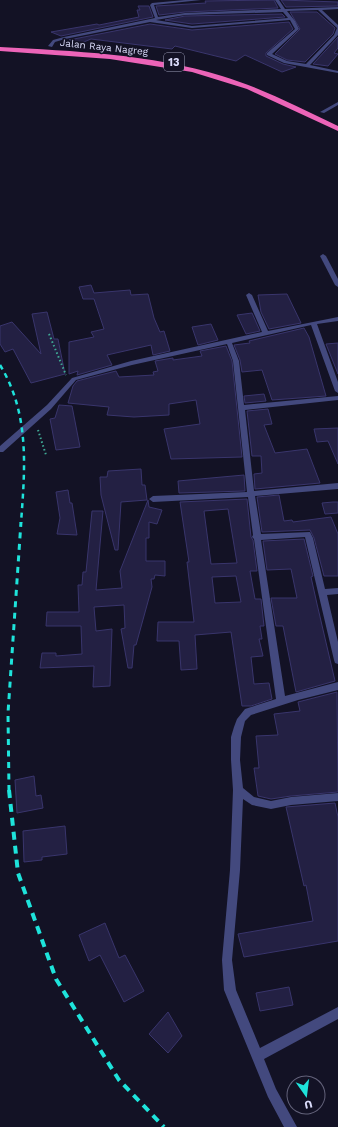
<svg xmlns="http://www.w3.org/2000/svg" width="338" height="1127" font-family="'Work Sans',sans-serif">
  <rect width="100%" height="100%" fill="#131225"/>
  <g fill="#232043" stroke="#39356c" fill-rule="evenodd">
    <polygon points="271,0 274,0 278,8 185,12 159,15 156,6 206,3 205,1"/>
    <polygon points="281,0 338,2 338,6 286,7"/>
    <polygon points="138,6 149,6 153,17 61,36 51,32 97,24 99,25 139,17 137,10 140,10"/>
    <polygon points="290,12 317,12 335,28 333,34 305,62 287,60 275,54 300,29"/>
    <polygon points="282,14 285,17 192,24 165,20 185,16"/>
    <polygon points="289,22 293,29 266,53 266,56 283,64 296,67 282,72 245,55 236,61 175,46 172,49 91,39 79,44 69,40 150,24 192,30"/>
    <polygon points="338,37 338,48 334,53 338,54 328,66 313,64"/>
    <polygon points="91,285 94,293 130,290 131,295 148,294 154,318 160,332 164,331 170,351 153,355 151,345 107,355 112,365 77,375 78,371 69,374 69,342 94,337 91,332 104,329 94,299 83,299 79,287"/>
    <polygon points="287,294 301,323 269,329 261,312 258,295"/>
    <polygon points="47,312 54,339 58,339 65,374 31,383 13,349 5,352 0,344 0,326 12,322 41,354 32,314"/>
    <polygon points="252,313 260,331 246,334 237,315"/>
    <polygon points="211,324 218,340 198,345 192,327"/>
    <polygon points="304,328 309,337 326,396 272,400 262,370 242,372 240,360 234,345 250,343 249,341"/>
    <polygon points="338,343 338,374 326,344"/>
    <polygon points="226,346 232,361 242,457 171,459 164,429 200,424 196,400 169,404 169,415 134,417 107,415 109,407 68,403 73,386 77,381 116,371 119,377 154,375 153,372 158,371 155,361 173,358 173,360 202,356 200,351"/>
    <polygon points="264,394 266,401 245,403 244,396"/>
    <polygon points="59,405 72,406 80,447 56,450 50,419 55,418"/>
    <polygon points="268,409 272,424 264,425 275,453 307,449 320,483 255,489 254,474 262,473 261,456 252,456 247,411"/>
    <polygon points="338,428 338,464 328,441 317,442 314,429"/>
    <polygon points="141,469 142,485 145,485 147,500 121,502 118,550 115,550 101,495 100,477 107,477 108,471"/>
    <polygon points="244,475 245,491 179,493 178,481"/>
    <polygon points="68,490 70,503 72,503 77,535 57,534 60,518 56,492"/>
    <polygon points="279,495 284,521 292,520 293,522 331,517 338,534 338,576 324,576 314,538 310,530 262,532 257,497"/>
    <path d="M 247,499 L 251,537 L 253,540 L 257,571 L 250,571 L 255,599 L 261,599 L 264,626 L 260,626 L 262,639 L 259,639 L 263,656 L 251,657 L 254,684 L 269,683 L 272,699 L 251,706 L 242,706 L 231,632 L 195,635 L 197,669 L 181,670 L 179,641 L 157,641 L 158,622 L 194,622 L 187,562 L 189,562 L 180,502 ZM 228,509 L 237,563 L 211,564 L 204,511 ZM 236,576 L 241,602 L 215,603 L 212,577 Z"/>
    <polygon points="148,500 149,507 162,510 157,524 149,522 149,538 146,538 146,561 165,561 165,576 155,575 154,579 151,579 152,587 136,645 134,645 132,668 128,668 121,629 125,628 124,605 94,607 96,631 112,629 110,686 93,687 94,666 40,668 42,653 56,653 56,656 82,654 81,626 46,626 47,612 79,612 78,585 82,585 83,572 86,572 92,511 103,511 96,590 122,588 120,571"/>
    <polygon points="333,502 338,502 338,513 325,514 322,503"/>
    <polygon points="304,539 313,576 311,577 317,604 335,681 296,692 283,626 276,626 271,598 297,598 291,569 267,570 263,541"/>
    <polygon points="337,692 338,792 291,796 271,799 258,796 254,768 259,768 256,736 278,735 274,714 300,711 298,702"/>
    <polygon points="34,776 36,796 41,795 43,808 17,813 15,780"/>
    <polygon points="335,803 338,817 338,941 244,957 238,934 313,921 306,885 304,886 286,807"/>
    <polygon points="65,826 67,854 42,857 42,860 24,862 23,831"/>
    <polygon points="105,923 119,958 125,955 144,991 124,1002 100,955 89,961 79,935"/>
    <polygon points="289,987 293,1005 260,1011 256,993"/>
    <polygon points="168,1012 182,1036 168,1053 149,1034"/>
  </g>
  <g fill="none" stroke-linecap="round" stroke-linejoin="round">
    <g stroke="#3faa95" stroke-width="2" stroke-dasharray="1.5 2.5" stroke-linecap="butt">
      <polyline points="49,334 66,375"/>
      <polyline points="38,430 46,455"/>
    </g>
    <g fill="#43497e" fill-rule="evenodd">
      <path d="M 185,0 L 201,0 L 154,5 L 158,17 L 185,13 L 281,9 L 275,0 L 279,0 L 285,9 L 338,7 L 338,9 L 322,10 L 338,25 L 338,35 L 310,65 L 338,71 L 338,73 L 284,63 L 267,55 L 267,53 L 295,29 L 290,20 L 192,28 L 150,22 L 65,39 L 55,42 L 52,47 L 48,46 L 53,40 L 64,37 L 155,18 L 150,5 L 152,3 ZM 318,10 L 337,28 L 334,35 L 306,64 L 287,61 L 272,54 L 299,29 L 295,21 L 287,11 ZM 283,12 L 288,18 L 192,26 L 156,20 L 185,15 Z"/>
      <polygon points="338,102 338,105 324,113 320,112"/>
      <polygon points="323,254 326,256 338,279 338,287 335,285 320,256"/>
      <polygon points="249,293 252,295 268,331 338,317 338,321 317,324 338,382 338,393 335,391 311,325 232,343 239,361 244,405 338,396 338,400 245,410 254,491 338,483 338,489 255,496 261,534 310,532 313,538 325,589 338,588 338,594 327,595 338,642 338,664 335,663 334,660 305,537 261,540 285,696 338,682 338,690 298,700 251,715 245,721 241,737 240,760 243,788 254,797 271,801 291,797 338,793 338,801 291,805 271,809 252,805 243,799 240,870 232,960 236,990 260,1048 338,1007 338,1019 264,1059 276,1089 297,1127 284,1127 268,1097 224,990 222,960 230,870 233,790 231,760 231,737 234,727 237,719 245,709 276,699 254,539 252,537 253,535 248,497 153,502 149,499 153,496 247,492 233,361 227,344 132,365 76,380 51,409 3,452 0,452 0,446 47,405 72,378 131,361 262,332 246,295"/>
    </g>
    <path fill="#ec64b8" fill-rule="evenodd" d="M 0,47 C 74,51 150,54 222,76 C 262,88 300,108 338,126 L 338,131 L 247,89 L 192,72 L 110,59 L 0,51 Z"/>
    <path stroke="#1ee3db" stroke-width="2.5" stroke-dasharray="5 4.5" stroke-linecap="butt" d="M 0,365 C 30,414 25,468 21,523"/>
    <polyline stroke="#1ee3db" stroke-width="3" stroke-dasharray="6 5.5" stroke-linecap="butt" points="9,791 8,713 21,522"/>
    <polyline stroke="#1ee3db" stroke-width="4" stroke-dasharray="8 6" stroke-linecap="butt" points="9,790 18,873 56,979 119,1080 164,1127"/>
  </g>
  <g text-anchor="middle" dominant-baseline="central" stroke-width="3.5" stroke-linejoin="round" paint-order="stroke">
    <g font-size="10" fill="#dadbfa" stroke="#131225">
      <text transform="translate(104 47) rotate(6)">Jalan Raya Nagreg</text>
    </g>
    <rect fill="#131225" stroke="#9e9fba" stroke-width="1" x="164" y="53" width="20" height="18" rx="3"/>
    <g font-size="11" font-weight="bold" fill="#dadbfa">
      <text x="174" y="62">13</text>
    </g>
  </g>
  <g transform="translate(306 1095) rotate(166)"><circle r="19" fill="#131225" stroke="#63627a"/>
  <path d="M0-3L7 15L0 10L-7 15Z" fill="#1ee3db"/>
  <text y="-6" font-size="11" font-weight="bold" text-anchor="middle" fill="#dadbfa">U</text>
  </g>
</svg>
